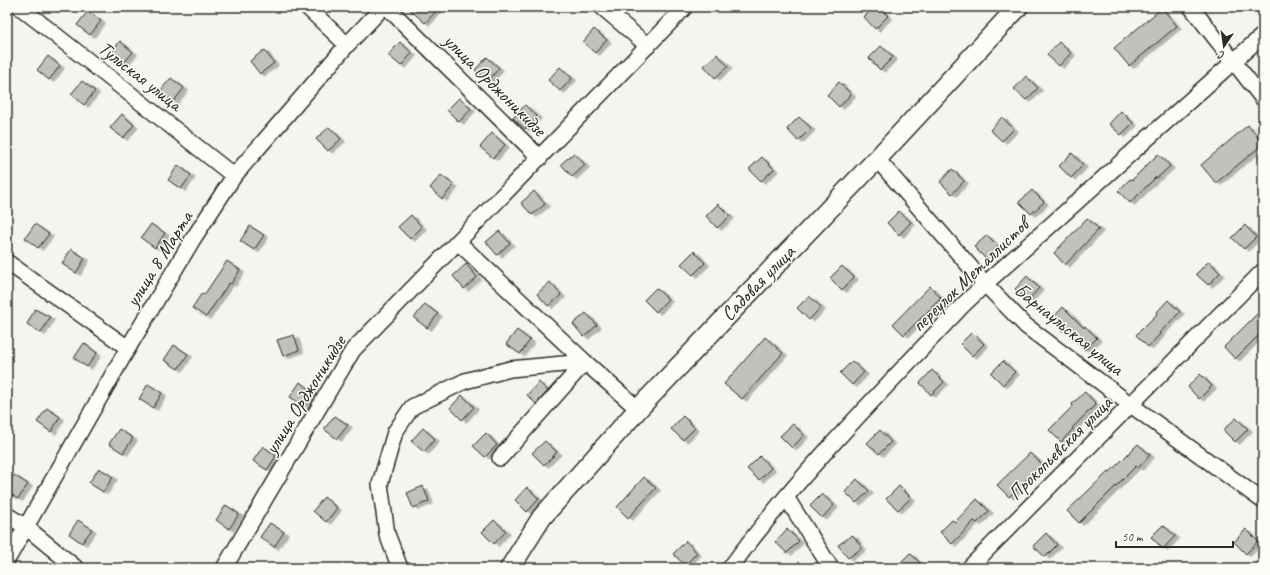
<svg xmlns="http://www.w3.org/2000/svg" width="1270" height="575" font-family="Caveat,sans-serif">
  <defs>
    <filter id="shadow"><feDropShadow dx="4.5" dy="2.5" stdDeviation="0" flood-color="#0004"/></filter>
  </defs>
  <rect width="100%" height="100%" fill="#f5f4ef"/>
  <filter id="ink" filterUnits="userSpaceOnUse"><feTurbulence type="fractalNoise" baseFrequency=".025" numOctaves="2"/><feDisplacementMap in="SourceGraphic" scale="8" xChannelSelector="R" yChannelSelector="G"/><feConvolveMatrix kernelMatrix="1 2 1 2 8 2 1 2 1" color-interpolation-filters="sRGB"/></filter>
  <g filter="url(#ink)">
    <g fill="#c2c1be" stroke="#2b2b2b" filter="url(#shadow)">
      <polygon points="407,7 440,7 425,23"/>
      <polygon points="874,7 879,7 888,16 875,29 864,17"/>
      <polygon points="1162,8 1177,26 1129,66 1114,48"/>
      <polygon points="88,11 101,21 90,35 77,25"/>
      <polygon points="594,29 607,40 595,53 583,42"/>
      <polygon points="120,41 133,52 122,65 109,55"/>
      <polygon points="400,42 412,53 401,66 388,55"/>
      <polygon points="1059,42 1071,53 1059,66 1047,55"/>
      <polygon points="881,46 893,57 880,70 869,58"/>
      <polygon points="264,50 274,63 260,74 250,61"/>
      <polygon points="717,54 728,66 715,78 704,66"/>
      <polygon points="48,56 60,66 49,80 37,70"/>
      <polygon points="487,57 499,68 488,81 475,70"/>
      <polygon points="560,67 572,78 560,91 548,80"/>
      <polygon points="1026,76 1038,88 1026,100 1014,89"/>
      <polygon points="171,78 184,88 173,102 160,91"/>
      <polygon points="82,81 95,91 84,105 71,94"/>
      <polygon points="839,82 851,94 839,107 827,95"/>
      <polygon points="459,98 471,109 459,122 447,110"/>
      <polygon points="525,105 537,116 525,129 513,118"/>
      <polygon points="1121,111 1133,123 1121,135 1109,124"/>
      <polygon points="122,114 134,125 123,138 110,128"/>
      <polygon points="799,117 811,128 798,141 787,129"/>
      <polygon points="1002,117 1014,129 1002,141 990,130"/>
      <polygon points="1248,125 1263,144 1216,183 1201,165"/>
      <polygon points="329,127 341,139 328,151 316,139"/>
      <polygon points="492,133 505,145 493,158 480,147"/>
      <polygon points="574,153 585,165 572,177 561,164"/>
      <polygon points="1072,153 1083,165 1071,178 1059,166"/>
      <polygon points="1158,154 1170,166 1157,178 1156,177 1130,203 1118,191 1130,179 1132,180"/>
      <polygon points="762,157 774,169 761,181 749,169"/>
      <polygon points="178,165 191,175 181,189 168,180"/>
      <polygon points="952,169 964,181 952,194 940,182"/>
      <polygon points="441,175 454,185 442,199 430,188"/>
      <polygon points="1032,190 1044,202 1031,214 1019,202"/>
      <polygon points="534,191 545,204 532,215 521,203"/>
      <polygon points="718,204 730,216 717,228 706,216"/>
      <polygon points="899,211 911,222 899,235 887,223"/>
      <polygon points="411,215 422,227 410,239 398,227"/>
      <polygon points="1087,218 1099,229 1065,265 1054,253"/>
      <polygon points="35,224 49,234 38,248 25,238"/>
      <polygon points="151,224 165,233 155,248 141,238"/>
      <polygon points="1245,225 1256,237 1244,249 1232,238"/>
      <polygon points="250,226 264,235 254,250 240,241"/>
      <polygon points="499,231 510,243 497,255 486,242"/>
      <polygon points="987,235 998,246 986,259 974,247"/>
      <polygon points="71,249 85,258 76,273 62,264"/>
      <polygon points="694,251 705,263 693,275 681,264"/>
      <polygon points="227,261 240,270 231,284 229,283 206,317 192,308 202,293 204,295"/>
      <polygon points="1209,261 1220,273 1208,285 1196,274"/>
      <polygon points="466,264 477,277 464,289 453,276"/>
      <polygon points="842,266 854,277 842,290 830,278"/>
      <polygon points="1027,276 1039,288 1027,301 1015,289"/>
      <polygon points="550,282 561,295 548,306 537,294"/>
      <polygon points="930,286 941,298 904,335 893,324"/>
      <polygon points="656,288 668,299 656,312 644,300"/>
      <polygon points="809,296 821,307 809,320 797,308"/>
      <polygon points="1168,300 1180,312 1159,333 1160,334 1148,347 1136,335 1157,314 1156,313"/>
      <polygon points="425,304 438,314 427,328 414,318"/>
      <polygon points="1063,307 1084,328 1085,326 1097,338 1085,350 1064,330 1062,331 1051,320"/>
      <polygon points="1263,308 1263,331 1235,359 1224,347"/>
      <polygon points="35,309 50,317 41,333 27,324"/>
      <polygon points="586,313 597,325 584,337 573,324"/>
      <polygon points="517,330 530,340 520,354 506,344"/>
      <polygon points="972,332 984,344 972,356 960,344"/>
      <polygon points="294,335 299,350 283,356 277,340"/>
      <polygon points="765,337 783,353 742,399 724,384"/>
      <polygon points="84,343 97,353 87,367 74,358"/>
      <polygon points="174,345 188,354 178,369 164,360"/>
      <polygon points="852,361 864,372 852,385 840,373"/>
      <polygon points="1003,361 1015,372 1003,385 991,373"/>
      <polygon points="932,370 944,382 931,395 920,383"/>
      <polygon points="1200,374 1212,386 1199,399 1188,387"/>
      <polygon points="300,382 314,392 304,406 290,397"/>
      <polygon points="539,382 548,391 536,404 527,395"/>
      <polygon points="148,384 162,393 153,408 139,399"/>
      <polygon points="1085,392 1096,404 1072,428 1073,429 1061,442 1049,430 1073,406 1072,404"/>
      <polygon points="462,395 474,407 462,420 450,408"/>
      <polygon points="47,408 60,417 51,432 37,422"/>
      <polygon points="335,416 348,425 337,439 324,429"/>
      <polygon points="683,416 695,428 683,440 671,429"/>
      <polygon points="1236,418 1248,429 1235,442 1223,430"/>
      <polygon points="793,424 804,435 792,448 780,436"/>
      <polygon points="423,428 435,439 424,452 411,441"/>
      <polygon points="119,429 133,438 123,453 109,444"/>
      <polygon points="880,430 891,442 879,454 867,443"/>
      <polygon points="486,433 497,445 485,457 473,446"/>
      <polygon points="545,441 557,452 544,465 532,453"/>
      <polygon points="1138,444 1150,455 1138,468 1136,466 1079,523 1067,511 1109,471 1110,472"/>
      <polygon points="263,446 276,456 267,470 253,461"/>
      <polygon points="1030,453 1042,464 1009,497 997,485"/>
      <polygon points="760,456 771,468 759,480 747,469"/>
      <polygon points="99,468 113,477 103,492 89,483"/>
      <polygon points="14,475 28,484 18,499 7,492 7,485"/>
      <polygon points="644,477 656,488 628,518 617,507"/>
      <polygon points="857,479 869,491 856,503 845,492"/>
      <polygon points="423,486 429,501 413,508 407,493"/>
      <polygon points="899,486 911,498 898,510 886,499"/>
      <polygon points="527,487 539,499 527,512 515,500"/>
      <polygon points="822,494 834,505 822,518 810,506"/>
      <polygon points="324,497 337,508 326,522 313,511"/>
      <polygon points="977,499 989,511 977,523 974,521 952,544 940,532 952,520 955,522"/>
      <polygon points="226,505 239,514 229,529 216,520"/>
      <polygon points="78,520 92,529 82,543 69,534"/>
      <polygon points="494,520 506,531 494,544 482,532"/>
      <polygon points="270,523 284,532 274,547 260,537"/>
      <polygon points="1163,525 1175,536 1163,549 1151,537"/>
      <polygon points="787,529 799,541 787,553 775,542"/>
      <polygon points="1246,529 1258,541 1246,554 1234,542"/>
      <polygon points="1046,533 1057,545 1045,557 1033,546"/>
      <polygon points="853,535 862,548 848,558 838,545"/>
      <polygon points="686,541 697,553 685,565 673,554"/>
      <polygon points="910,553 925,568 895,568"/>
    </g>
    <g fill="none" stroke-linecap="round" stroke-linejoin="round">
      <defs>
        <g id="minor">
          <polyline points="20,7 234,176"/>
          <polyline points="307,7 347,45"/>
          <polyline points="387,7 540,158"/>
          <polyline points="602,7 648,46"/>
          <polyline points="1191,7 1263,99"/>
          <polyline points="877,159 985,284 1026,326 1131,405 1263,501"/>
          <polyline points="458,242 585,362 638,409"/>
          <polyline points="7,262 128,348"/>
          <polyline points="500,458 585,362"/>
          <polyline points="786,497 831,568"/>
          <polyline points="7,515 26,527 76,568"/>
          <polyline points="7,560 128,348 193,239 234,176 347,45 383,7"/>
          <polyline points="224,568 353,350 685,7"/>
          <polyline points="400,568 387,534 380,484 395,432 412,407 465,381 510,369 585,362"/>
          <path d="M 730,568 C 799,474 882,391 962,306 L 985,284 L 1263,35"/>
          <polyline points="969,568 1263,271"/>
        </g>
        <polyline id="tertiary" points="510,568 542,517 641,406 877,159 1018,7"/>
      </defs>
      <use href="#minor" stroke="#2b2b2b" stroke-width="18"/>
      <use href="#tertiary" stroke="#2b2b2b" stroke-width="22"/>
      <use href="#minor" stroke="#fdfcf7" stroke-width="15"/>
      <use href="#tertiary" stroke="#fdfcf7" stroke-width="19"/>
    </g>
  </g>
  <g text-anchor="middle" dominant-baseline="central" stroke-width="3" stroke-linejoin="round" paint-order="stroke">
    <g font-size="20" fill="#2b2b2b" stroke="#fdfcf7">
      <text transform="translate(140 76) rotate(38)">Тульская улица</text>
      <text transform="translate(495 85) rotate(45)">улица Орджоникидзе</text>
      <text transform="translate(159 259) rotate(-58)">улица 8 Марта</text>
      <text transform="translate(970 275) rotate(-44)">переулок Металлистов</text>
      <text transform="translate(758 283) rotate(-46)">Садовая улица</text>
      <text transform="translate(1069 329) rotate(39)">Барнаульская улица</text>
      <text transform="translate(305 395) rotate(-58)">улица Орджоникидзе</text>
      <text transform="translate(1060 448) rotate(-45)">Прокопьевская улица</text>
    </g>
  </g>
  <rect width="1270" height="575" fill="none" stroke="#fdfcf7" stroke-width="24"/>
  <rect x="12" y="12" width="1246" height="551" fill="none" stroke="#2b2b2b" stroke-width="1.5" filter="url(#ink)"/>
  <g transform="translate(1224 46) rotate(193)" stroke="#fdfcf7" stroke-width="3" paint-order="stroke">
  <path d="M0-3L7 15L0 10L-7 15Z" fill="#2b2b2b"/>
  <text y="-6" font-size="11" font-weight="bold" text-anchor="middle" fill="#2b2b2b">С</text>
  </g>
  <path d="M1116 541v6h117v-6" fill="none" stroke="#2b2b2b" stroke-width="2"/>
  <text x="1122" y="541" font-size="12" fill="#2b2b2b" stroke="#fdfcf7" stroke-width="3" paint-order="stroke">50 m</text>
</svg>
